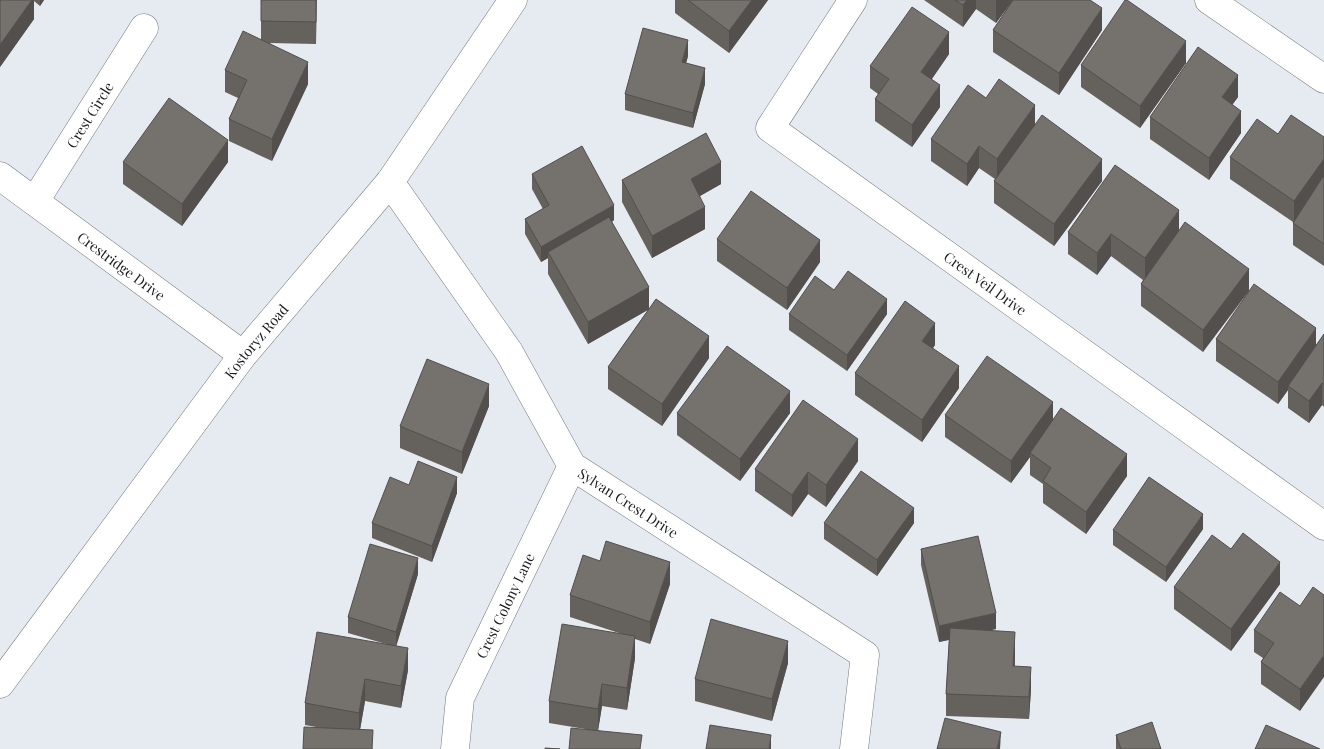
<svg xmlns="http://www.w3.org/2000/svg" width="1324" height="749" font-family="'Playfair Display',serif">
  <rect width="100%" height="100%" fill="#e6eaf1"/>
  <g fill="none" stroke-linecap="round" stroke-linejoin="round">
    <defs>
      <g id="minor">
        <path id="s1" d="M 853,0 L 770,128 L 1324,526"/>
        <polyline points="1209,0 1324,79"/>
        <path id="s2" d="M 0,176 L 243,355"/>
        <path id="s3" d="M 390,182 L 509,352 L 572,466 L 865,655 L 854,749"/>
        <path id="s4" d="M 35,201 L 144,28"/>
        <path id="s5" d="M 455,749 L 460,698 L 572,466"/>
      </g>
      <g id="major">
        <path id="s6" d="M 0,684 L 243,355 L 390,182 L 513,0"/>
      </g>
    </defs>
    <use href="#minor" stroke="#777a80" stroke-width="29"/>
    <use href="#major" stroke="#777a80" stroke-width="29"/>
    <use href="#minor" stroke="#fff" stroke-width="28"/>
    <use href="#major" stroke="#fff" stroke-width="28"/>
  </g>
  <g fill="#65615d">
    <polygon points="0,0 44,0 40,6 34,1 34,19 0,67"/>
    <polygon points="261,0 317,0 316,44 270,43 308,84 272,161 229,141 229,119 238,98 225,92 225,70 261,39"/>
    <polygon points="675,0 768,0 729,53 675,13"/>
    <polygon points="924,0 1013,0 996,23 976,9 963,27"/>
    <polygon points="1013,0 1090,0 1102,30 1059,95 993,52 993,30"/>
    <polygon points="949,54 932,79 940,107 912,147 875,121 875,99 878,94 870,88 870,66"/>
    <polygon points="688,56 686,63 705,84 693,128 625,110 625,94"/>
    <polygon points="1186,63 1140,128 1081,87 1081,65"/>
    <polygon points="1238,97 1232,105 1241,133 1209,180 1150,139 1150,117"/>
    <polygon points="986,98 1035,125 1102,181 1054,246 994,203 994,181 995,179 979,168 967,186 931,161 931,139"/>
    <polygon points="1324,137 1324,266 1293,245 1293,222 1230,179 1230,157"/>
    <polygon points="123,162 228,162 182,226 123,184"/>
    <polygon points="532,174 614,220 612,222 649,308 709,358 662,426 608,389 608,367 648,310 588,344 548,274 548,258 541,262 525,234 525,219 543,209 532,189"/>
    <polygon points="622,180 721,184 700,196 705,229 652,258 622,202"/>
    <polygon points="1179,231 1249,269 1203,352 1141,306 1141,284 1143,280 1111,256 1097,275 1068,254 1068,232"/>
    <polygon points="717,239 820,262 787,310 717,261"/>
    <polygon points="834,290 887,314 847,371 789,330 789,314"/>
    <polygon points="1324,334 1324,407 1322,405 1309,423 1288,408 1288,390 1278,404 1216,361 1216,339 1316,345"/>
    <polygon points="935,345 933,348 959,388 922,442 855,395 855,373"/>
    <polygon points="489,406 462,474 400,448 400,426"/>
    <polygon points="677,413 790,413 740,481 677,435"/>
    <polygon points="945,415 1053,420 1127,476 1086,534 1043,503 1043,484 1030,475 1030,457 1011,483 945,437"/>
    <polygon points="858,461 826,507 808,494 792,517 755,491 755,469"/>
    <polygon points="409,485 457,493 432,562 372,538 372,523"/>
    <polygon points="824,523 914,523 877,576 824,539"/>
    <polygon points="1203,529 1166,582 1113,545 1113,530"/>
    <polygon points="921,549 996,629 989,630 1015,654 1015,666 1031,689 1029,719 946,716 946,694 949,640 939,642 921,565"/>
    <polygon points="1231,549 1280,584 1231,651 1174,609 1174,587"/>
    <polygon points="600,561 670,584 650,644 635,639 635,658 627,710 602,706 598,730 642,749 585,729 549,723 549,701 622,634 570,617 570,595"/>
    <polygon points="418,574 396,646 408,670 401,708 365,701 360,730 373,749 322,728 305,725 305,703 386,644 348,633 348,617"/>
    <polygon points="1300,606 1300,711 1261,684 1261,662 1263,658 1254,652 1254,630"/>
    <polygon points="788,663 772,721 695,701 695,679"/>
    <polygon points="1116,735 1161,749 1116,749"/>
  </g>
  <g fill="#524f4c">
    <polygon points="32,0 34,0 34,19 0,67 0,45"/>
    <polygon points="40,0 44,0 40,6"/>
    <polygon points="752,0 768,0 729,53 729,31"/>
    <polygon points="967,0 976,0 976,9 963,27 963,5"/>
    <polygon points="997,0 1013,0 996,23 996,1"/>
    <polygon points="1102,8 1102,30 1059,95 1059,73"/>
    <polygon points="949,32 949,54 921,94 921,72"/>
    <polygon points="688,40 688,56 682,78 682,62"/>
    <polygon points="1186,41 1186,63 1140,128 1140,106"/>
    <polygon points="308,62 308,84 272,161 272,139"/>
    <polygon points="705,68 705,84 693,128 693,113"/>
    <polygon points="1238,75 1238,97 1222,119 1222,97"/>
    <polygon points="940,85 940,107 912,147 912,125"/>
    <polygon points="1035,105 1035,127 997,181 997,159"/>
    <polygon points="1241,111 1241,133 1209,180 1209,158"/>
    <polygon points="228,140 228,162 182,226 182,204"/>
    <polygon points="979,146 979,168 967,186 967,164"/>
    <polygon points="1102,159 1102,181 1054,246 1054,224"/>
    <polygon points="1324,159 1324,181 1294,223 1294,201"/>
    <polygon points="721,162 721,184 691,201 691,179"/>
    <polygon points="614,205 614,220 551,257 548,252 548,258 541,262 541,247"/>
    <polygon points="705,207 705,229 652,258 652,236"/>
    <polygon points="1179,210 1179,232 1145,280 1145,258"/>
    <polygon points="1111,234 1111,256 1097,275 1097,253"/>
    <polygon points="820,240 820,262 787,310 787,288"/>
    <polygon points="1249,269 1249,291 1203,352 1203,330"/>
    <polygon points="649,287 649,309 588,344 588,322"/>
    <polygon points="887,299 887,314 847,371 847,355"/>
    <polygon points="935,323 935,345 922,363 922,341"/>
    <polygon points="1316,328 1316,350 1288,386 1288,390 1278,404 1278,382"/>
    <polygon points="709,336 709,358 662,426 662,404"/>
    <polygon points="959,366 959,388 922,442 922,420"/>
    <polygon points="1322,383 1322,405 1309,423 1309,401"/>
    <polygon points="489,384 489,406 462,474 462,452"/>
    <polygon points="790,391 790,413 740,481 740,459"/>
    <polygon points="1053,402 1053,424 1030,453 1030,457 1011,483 1011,461"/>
    <polygon points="858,439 858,461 826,507 826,485"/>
    <polygon points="1127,454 1127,476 1086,534 1086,512"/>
    <polygon points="808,472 808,494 792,517 792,495"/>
    <polygon points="457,477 457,493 432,562 432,546"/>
    <polygon points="914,508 914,523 877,576 877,560"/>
    <polygon points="1203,514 1203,529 1166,582 1166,567"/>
    <polygon points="418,558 418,574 396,647 396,632"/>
    <polygon points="670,562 670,584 650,644 650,622"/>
    <polygon points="1280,562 1280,584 1231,651 1231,629"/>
    <polygon points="996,613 996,629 939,642 939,626"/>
    <polygon points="1015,632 1015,654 1013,688 1013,666"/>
    <polygon points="635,636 635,658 627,710 627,688"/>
    <polygon points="788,641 788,663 772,721 772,699"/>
    <polygon points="408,648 408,670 401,708 401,686"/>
    <polygon points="1324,655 1324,677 1300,711 1300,689"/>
    <polygon points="1031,667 1031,689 1029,719 1029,697"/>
    <polygon points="365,679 365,701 359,735 359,713"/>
    <polygon points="602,684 602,706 598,731 598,709"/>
    <polygon points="1001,732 1000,749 997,749"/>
    <polygon points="771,735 771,749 769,749"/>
  </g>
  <g fill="#75716c" stroke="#524f4c">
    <polygon points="0,0 32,0 0,45"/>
    <polygon points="261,0 316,0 316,22 261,21"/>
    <polygon points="688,0 752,0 729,31"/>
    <polygon points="955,0 967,0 963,5"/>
    <polygon points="1013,0 1090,0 1102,8 1059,73 993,30"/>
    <polygon points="1125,0 1127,0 1186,41 1140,106 1081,65"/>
    <polygon points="912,7 949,32 921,72 940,85 912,125 875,99 889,79 870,66"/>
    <polygon points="643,28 688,40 682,62 705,68 693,113 625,94"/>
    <polygon points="243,31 308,62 272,139 229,119 247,80 225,70"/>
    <polygon points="1198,47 1238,75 1222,97 1241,111 1209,158 1150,117"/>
    <polygon points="999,79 1035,105 997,159 979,146 967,164 931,139 968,85 986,98"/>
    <polygon points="169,98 228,140 182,204 123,162"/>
    <polygon points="1042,115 1102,159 1054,224 994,181"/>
    <polygon points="1291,115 1324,137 1324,159 1294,201 1230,157 1257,119 1278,134"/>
    <polygon points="706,133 721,162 691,179 705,207 652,236 622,180"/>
    <polygon points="582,146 614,205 541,247 525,219 549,205 532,174"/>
    <polygon points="1115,165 1179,210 1145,258 1111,234 1097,253 1068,232"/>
    <polygon points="1324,175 1324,244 1293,223"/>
    <polygon points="751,191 820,240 787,288 717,239"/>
    <polygon points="609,217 649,287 588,322 548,252"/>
    <polygon points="1185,222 1249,269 1203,330 1141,284"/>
    <polygon points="848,271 887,299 847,355 789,314 815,276 834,290"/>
    <polygon points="1254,284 1316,328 1278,382 1216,339"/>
    <polygon points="656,299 709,336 662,404 608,367"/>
    <polygon points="905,301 935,323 922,341 959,366 922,420 855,373"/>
    <polygon points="1324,334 1324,385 1322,383 1309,401 1288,386"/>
    <polygon points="727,346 790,391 740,459 677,413"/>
    <polygon points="987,356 1053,402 1011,461 945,415"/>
    <polygon points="427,359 489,384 462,452 400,426"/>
    <polygon points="803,400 858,439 826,485 808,472 792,495 755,469"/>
    <polygon points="1061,408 1127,454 1086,512 1043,481 1051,468 1030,453"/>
    <polygon points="418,461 457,477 432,546 372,523 390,477 409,485"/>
    <polygon points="861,471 914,508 877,560 824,523"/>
    <polygon points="1149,477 1203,514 1166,567 1113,530"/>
    <polygon points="1243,533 1280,562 1231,629 1174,587 1212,535 1231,549"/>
    <polygon points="978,536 996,613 939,626 921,549"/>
    <polygon points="606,541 670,562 650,622 570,595 583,555 600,561"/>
    <polygon points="370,544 418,558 396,632 348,617"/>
    <polygon points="1313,587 1324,595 1324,655 1300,689 1261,662 1274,643 1254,630 1280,592 1300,606"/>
    <polygon points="711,619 788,641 772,699 695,679"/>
    <polygon points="562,624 635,636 627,688 602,684 598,709 549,701"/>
    <polygon points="950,628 1015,632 1013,666 1031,667 1029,697 946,694"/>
    <polygon points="317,632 408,648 401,686 365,679 359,713 305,703"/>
    <polygon points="945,718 1001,732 997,749 937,749"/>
    <polygon points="1152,722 1161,749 1121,749 1116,735"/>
    <polygon points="710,725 771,735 769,749 706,749"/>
    <polygon points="1266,725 1320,749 1255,749"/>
    <polygon points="304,727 373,730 372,749 303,749"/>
    <polygon points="571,728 642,735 640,749 569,749"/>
    <polygon points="545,748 560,749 545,749"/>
  </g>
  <g text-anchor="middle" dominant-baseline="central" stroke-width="4.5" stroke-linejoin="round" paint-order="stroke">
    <g font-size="14" fill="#18191c" stroke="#fff">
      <text stroke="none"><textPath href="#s4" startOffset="102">Crest Circle</textPath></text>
      <text stroke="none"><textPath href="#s2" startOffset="151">Crestridge Drive</textPath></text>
      <text stroke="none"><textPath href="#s1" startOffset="418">Crest Veil Drive</textPath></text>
      <text stroke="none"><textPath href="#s6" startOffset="428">Kostoryz Road</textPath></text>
      <text stroke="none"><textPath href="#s3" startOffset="405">Sylvan Crest Drive</textPath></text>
      <text stroke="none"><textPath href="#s5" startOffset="154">Crest Colony Lane</textPath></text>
    </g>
  </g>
</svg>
